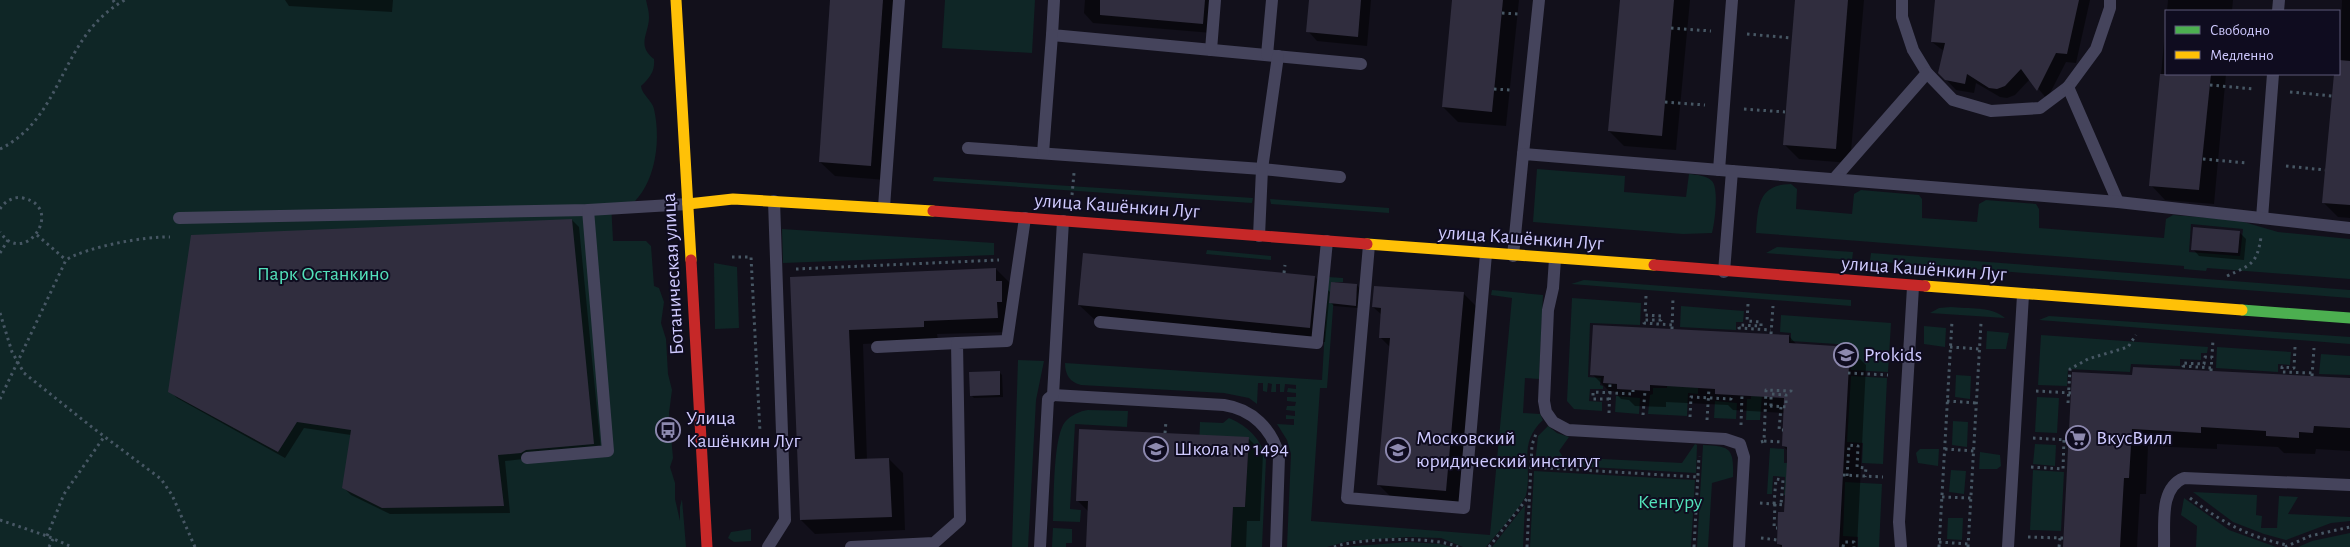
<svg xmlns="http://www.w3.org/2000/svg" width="2350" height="547" font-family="'Alegreya Sans',sans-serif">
  <rect width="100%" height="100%" fill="#12101b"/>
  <g fill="#0f2626" fill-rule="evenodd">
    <path d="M 0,0 L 646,0 C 647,5 649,11 649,17 C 649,34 636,45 654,59 C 655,72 650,77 641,86 C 642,95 652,100 654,109 C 661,140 656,182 632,204 L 611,203 L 613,241 L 646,241 L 651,246 L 654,286 L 659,288 L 664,302 L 661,323 L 666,339 L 668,374 L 672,390 L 669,413 L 673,458 L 670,467 L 675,483 L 675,499 L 680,521 L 680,507 L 682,499 L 686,547 L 0,547 Z"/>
    <polygon points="945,0 1035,0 1032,53 942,48"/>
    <path d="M 1537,169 L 1625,176 L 1624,192 L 1686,197 L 1689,174 C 1696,175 1706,175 1712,181 C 1719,189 1715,222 1712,233 L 1683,234 L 1533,222 Z"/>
    <polygon points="934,177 1253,198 1252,203 933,181"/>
    <path d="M 1791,184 L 1797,189 L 1796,209 L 1852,214 L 1854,194 L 1861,190 L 1919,195 L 1922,199 L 1922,218 L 1977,222 L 1979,204 L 1986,200 L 2036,204 L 2039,209 L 2039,228 L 2164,238 L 2166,219 L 2173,215 L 2237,220 L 2278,232 L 2350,239 L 2350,279 L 2207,268 L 2206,271 L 2184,269 L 2184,266 L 1756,233 C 1758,206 1758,185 1791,184 ZM 2191,224 L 2243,229 L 2240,256 L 2189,252 Z"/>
    <polygon points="1270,199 1389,208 1389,213 1271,204"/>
    <polygon points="782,229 994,243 994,255 783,263"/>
    <polygon points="1777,247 1853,252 1852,260 1766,253"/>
    <polygon points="1207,250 1271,256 1271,260 1206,254"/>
    <polygon points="1871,253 2350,290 2350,298 1870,261"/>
    <polygon points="714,263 737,267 739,328 715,329"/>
    <path d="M 1328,277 L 1343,278 L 1343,282 L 1335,282 L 1327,388 L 1320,388 L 1311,521 L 1490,535 L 1512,298 L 1491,295 L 1492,290 L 1543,295 L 1539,379 L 1525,378 L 1523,413 L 1540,414 L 1543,420 C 1517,444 1533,466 1526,495 C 1523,505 1494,537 1486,547 L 1463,547 L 1441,538 L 1408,537 L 1349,541 L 1327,547 L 1287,547 L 1291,454 L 1287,440 L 1277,424 L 1294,425 L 1294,419 L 1286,419 L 1286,415 L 1295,416 L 1295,411 L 1286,410 L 1287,406 L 1295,406 L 1296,402 L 1287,401 L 1287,397 L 1296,397 L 1296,393 L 1287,392 L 1288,388 L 1296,389 L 1296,385 L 1285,384 L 1284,392 L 1280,392 L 1280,384 L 1276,384 L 1276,392 L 1271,392 L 1272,384 L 1268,383 L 1267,392 L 1263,391 L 1263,383 L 1258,383 L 1257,404 L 1249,398 L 1224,393 L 1081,385 C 1070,382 1065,375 1065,363 L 1322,380 Z"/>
    <polygon points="1584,280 1851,300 1851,306 1571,284"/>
    <polygon points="1572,298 1641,303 1640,325 1590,323 1588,377 1601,378 1600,385 1603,386 1603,389 1590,389 1589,401 1602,402 1602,411 1574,409 1567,401"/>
    <polygon points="1681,306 1744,311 1743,322 1736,322 1736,330 1680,327"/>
    <path d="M 1951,307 C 1968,309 1992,306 2005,318 L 1930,313 L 1939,308 Z"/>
    <polygon points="1781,315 1891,323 1888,372 1851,370 1852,345 1791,341 1791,333 1780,332"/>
    <polygon points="2049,316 2350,337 2350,344 2039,320"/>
    <polygon points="1924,326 1946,328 1945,347 1924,344"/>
    <polygon points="1987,331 2009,333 2006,349 1986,349"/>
    <polygon points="2041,335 2208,347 2207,353 2201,353 2201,360 2180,359 2180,366 2131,364 2130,372 2068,369 2067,386 2038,385"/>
    <polygon points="2217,347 2291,352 2290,365 2278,364 2278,372 2216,368"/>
    <polygon points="2321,354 2350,356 2350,375 2319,374"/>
    <polygon points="1018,360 1044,361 1036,400 1028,547 1012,547"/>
    <polygon points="1956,375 1971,376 1970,399 1955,397"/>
    <polygon points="1851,376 1887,378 1883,464 1862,463 1863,443 1847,442"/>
    <polygon points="1667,381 1698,383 1698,394 1688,393 1687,416 1648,414 1650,395 1653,394 1653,388 1667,388"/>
    <polygon points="1751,394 1762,395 1760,420 1746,420 1747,399 1751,399"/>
    <polygon points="1616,396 1640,398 1639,414 1615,412"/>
    <polygon points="2037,397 2059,398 2057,433 2035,432"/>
    <polygon points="1715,401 1737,403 1736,419 1714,418"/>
    <path d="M 1088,410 L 1128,411 L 1127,427 L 1075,424 L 1070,509 L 1081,510 L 1080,522 L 1053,521 C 1054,499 1053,437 1065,422 C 1071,415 1080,411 1088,410 Z"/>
    <path d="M 1229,418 C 1248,426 1261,439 1266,459 L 1262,547 L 1231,547 L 1233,507 L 1245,507 L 1249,437 L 1199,447 L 1200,422 L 1223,423 Z"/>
    <polygon points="1953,421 1968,422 1967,447 1952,445"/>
    <polygon points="1548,426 1557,433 1569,437 1559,451 1563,457 1682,463 1695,444 1697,445 1696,473 1535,464 1538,436"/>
    <polygon points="2035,444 2056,445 2055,466 2033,464"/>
    <path d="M 1703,445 C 1730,446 1734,448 1733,477 L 1712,483 L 1708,547 L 1697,547 Z"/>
    <polygon points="1770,448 1784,449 1784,463 1792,463 1790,495 1784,495 1785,477 1773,476 1772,494 1767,494"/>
    <polygon points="1920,449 1939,449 1938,466 1918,463 1916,453"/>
    <polygon points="1980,452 2000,455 2001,466 1997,469 1979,469"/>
    <polygon points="1951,470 1966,471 1964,494 1949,492"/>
    <polygon points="2033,470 2064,472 2061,531 2030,530"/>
    <polygon points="1534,471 1695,480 1691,547 1530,547"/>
    <polygon points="1845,482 1882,484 1879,547 1858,547 1858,537 1843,536"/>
    <polygon points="2193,492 2257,495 2256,515 2262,516 2261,528 2277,528 2279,496 2298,497 2288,514 2350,517 2350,521 2331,523 2286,540 2264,534 2233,522"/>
    <polygon points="2184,498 2229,530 2276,547 2196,547 2197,526 2181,515"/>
    <polygon points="1525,505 1523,547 1492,547"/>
    <polygon points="1948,518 1963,518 1962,540 1947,539"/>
    <polygon points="1053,528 1072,529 1072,543 1066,543 1066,547 1052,547"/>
    <polygon points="751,529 751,541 734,542 728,538 731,532"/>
    <polygon points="2350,533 2350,547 2298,547 2312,541"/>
    <polygon points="1409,542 1440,544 1452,547 1343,547"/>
  </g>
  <g fill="#0007">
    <polygon points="285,0 393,0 392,12 289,6"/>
    <polygon points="831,0 898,0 886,180 835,176 820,162"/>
    <polygon points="1085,0 1215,0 1212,33 1093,23 1084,13"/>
    <polygon points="1310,0 1371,0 1367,46 1317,41 1308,31"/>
    <polygon points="1453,0 1519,0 1506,126 1458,122 1443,107"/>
    <polygon points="1621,0 1690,0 1676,150 1624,146 1609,131"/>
    <polygon points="1796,0 1864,0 1850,163 1799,159 1784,144"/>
    <polygon points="1936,0 2090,0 2076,63 2066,62 2047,99 2030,79 2015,95 2007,98 2000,97 1976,83 1974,93 1956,90 1940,73 1945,52 1932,42"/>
    <polygon points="2168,0 2233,0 2232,11 2167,11"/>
    <polygon points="2342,0 2350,0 2350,218 2338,217 2323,202 2335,74 2339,74"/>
    <polygon points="2166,20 2166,74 2226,74 2214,204 2165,200 2151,185"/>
    <polygon points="572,220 579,227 601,450 505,461 510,513 390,514 351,495 344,488 351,435 304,428 285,458 177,398 170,391"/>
    <polygon points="2239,232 2246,239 2244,260 2199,256 2193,249"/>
    <polygon points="996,269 1010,283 1011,332 937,334 938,340 863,344 867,460 889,459 903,473 905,530 815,534 801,520 791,278"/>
    <polygon points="1315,277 1331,293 1357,285 1360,289 1358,308 1334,306 1329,301 1325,342 1094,319 1079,305"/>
    <polygon points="1463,293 1478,308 1461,505 1393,499 1378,484 1390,347 1380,337 1382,315 1373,307"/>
    <polygon points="1789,336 1797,345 1849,348 1866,365 1857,547 1781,547 1778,544 1785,513 1788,451 1783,446 1784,413 1733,410 1728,405 1666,402 1666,407 1635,406 1629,400 1621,399 1614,391 1609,391 1592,374"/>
    <polygon points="999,372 1002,375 1003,397 974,398 971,395"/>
    <polygon points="2134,376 2350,379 2350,451 2316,449 2315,454 2284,453 2278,447 2217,444 2217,449 2148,446 2146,494 2140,494 2137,547 2064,547"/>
    <polygon points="1248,438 1263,453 1260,521 1247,521 1246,547 1087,547 1089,512 1077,500"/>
  </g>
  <g fill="#302d3e">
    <polygon points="830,0 883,0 871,166 819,162"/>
    <polygon points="1100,0 1205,0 1203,24 1100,15"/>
    <polygon points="1309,0 1361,0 1358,37 1306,32"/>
    <polygon points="1452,0 1503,0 1492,112 1442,107"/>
    <polygon points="1620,0 1674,0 1662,136 1608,131"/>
    <polygon points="1795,0 1848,0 1836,149 1783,145"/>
    <polygon points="1935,0 2079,0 2067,54 2056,53 2037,91 2021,69 2005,86 1997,89 1989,88 1967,74 1965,84 1945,80 1938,73 1945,43 1931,42"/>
    <polygon points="2339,60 2350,61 2350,205 2322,203 2334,74 2339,74"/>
    <polygon points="2160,74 2211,74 2199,190 2149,186"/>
    <polygon points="572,219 594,444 526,450 521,453 498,455 504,506 382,508 342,488 351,430 297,422 278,452 168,392 191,235"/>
    <polygon points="2193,227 2240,231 2238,253 2191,250"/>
    <polygon points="1083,253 1315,276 1310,328 1078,305"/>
    <polygon points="996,268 996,281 1002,281 1002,302 997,302 998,318 924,321 924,327 849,330 855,459 889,458 892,517 800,520 790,277"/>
    <polygon points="1331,282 1357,284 1356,306 1329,303"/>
    <polygon points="1374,286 1464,292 1446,491 1377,485 1390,338 1379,338 1381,308 1372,307"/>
    <polygon points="1593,325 1789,335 1789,343 1850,347 1839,547 1782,547 1782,545 1777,544 1778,512 1784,512 1787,461 1787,447 1782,446 1784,398 1715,394 1715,389 1650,385 1650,391 1617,389 1617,384 1603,383 1604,376 1590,375"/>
    <polygon points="2133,367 2350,378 2350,428 2314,426 2313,433 2299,432 2299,438 2266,436 2266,431 2201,427 2201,433 2132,429 2129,478 2124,478 2120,547 2063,547 2072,372 2132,375"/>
    <polygon points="1000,371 1000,395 970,396 969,372"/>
    <polygon points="1079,429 1249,437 1245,507 1233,507 1231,547 1086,547 1088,501 1076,501"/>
  </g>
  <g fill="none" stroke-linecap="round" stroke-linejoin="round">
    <g stroke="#475764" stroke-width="3" stroke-dasharray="2.5 4" stroke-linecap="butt">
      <polyline points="113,0 116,5"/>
      <polyline points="1502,13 1518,14"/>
      <polyline points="1671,28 1711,31"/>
      <polyline points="1747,34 1792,38"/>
      <polyline points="2210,85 2254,89"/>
      <polyline points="1494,89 1511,90"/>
      <polyline points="2290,92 2332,96"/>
      <polyline points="1665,102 1705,105"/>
      <polyline points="1744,109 1785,112"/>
      <path d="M 0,149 C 65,117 59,36 125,0"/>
      <polyline points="2203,159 2247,163"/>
      <polyline points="2286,166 2325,170"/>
      <polyline points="1072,195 1074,173"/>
      <path d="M 0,209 C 5,201 14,196 23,198 C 66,207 25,269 0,232"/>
      <polyline points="37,235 66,260"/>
      <polyline points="0,253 8,240"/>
      <polyline points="732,257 751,257 760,432"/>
      <polyline points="796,269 999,260"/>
      <polyline points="1284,273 1285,265"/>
      <path d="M 2227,276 C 2251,265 2257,264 2261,237"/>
      <polyline points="1646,296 1645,315 1661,316 1661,320 1644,320 1644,323 1672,325"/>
      <polyline points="1748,304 1747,321 1761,322 1761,326 1740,325 1739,328 1771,330"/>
      <polyline points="0,313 12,352 24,373 93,428 161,479 172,495 195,547"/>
      <polyline points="1672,329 1673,298"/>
      <polyline points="1771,334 1773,306"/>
      <polyline points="1950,347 1980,349"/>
      <polyline points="2295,347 2294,368 2282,367 2282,372 2313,373"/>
      <polyline points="2211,368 2183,366 2183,363 2204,364 2205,357 2212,358"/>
      <polyline points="2211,371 2213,340"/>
      <polyline points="1848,373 1888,375"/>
      <polyline points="2312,376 2314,348"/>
      <polyline points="2036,391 2071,393"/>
      <path d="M 0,399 L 66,260 C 86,247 146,236 170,237"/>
      <polyline points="1609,399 1593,399 1593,392 1633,394 1633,390"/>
      <polyline points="1947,401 1977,403"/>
      <polyline points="2068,403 2070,369 2088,359 2128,347 2136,335"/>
      <polyline points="1770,406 1789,407"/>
      <polyline points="1771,406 1771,394 1786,395 1786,407"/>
      <polyline points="1781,407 1779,430 1783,430"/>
      <polyline points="1609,413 1610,383"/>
      <polyline points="1643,415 1645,391"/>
      <polyline points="1690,417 1691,397 1731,399 1731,395"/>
      <polyline points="1707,420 1709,388"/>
      <polyline points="1741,425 1742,395"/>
      <polyline points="1165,433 1166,421"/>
      <polyline points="2033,438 2068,440"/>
      <polyline points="1764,441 1782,442"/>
      <polyline points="1761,442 1764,441 1766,390 1791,391 1791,387"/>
      <polyline points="1945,449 1974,451"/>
      <polyline points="1531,467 1698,477"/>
      <polyline points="2031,467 2063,469 2064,439"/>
      <polyline points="1843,475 1883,477"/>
      <polyline points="1847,476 1849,445 1858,446 1857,467 1866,468 1865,477"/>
      <polyline points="1942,497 1971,498"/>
      <path d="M 2190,498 C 2221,522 2249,537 2287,545"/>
      <polyline points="1760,503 1784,505"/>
      <polyline points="1774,504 1776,479 1783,480 1781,504"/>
      <polyline points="1775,504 1774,528 1777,528"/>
      <polyline points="0,520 47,536 72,547"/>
      <polyline points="47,536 64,494 104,437"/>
      <polyline points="2028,537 2063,538"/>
      <polyline points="1761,538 1777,540"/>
      <polyline points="1939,542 1968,544"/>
      <polyline points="49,547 53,539"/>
      <path d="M 1334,547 C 1358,538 1435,536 1458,547"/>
      <polyline points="1489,547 1529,496"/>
      <polyline points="1527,547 1532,445 1537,431"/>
      <polyline points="1694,547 1699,456"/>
      <polyline points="1843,547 1844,542 1854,542 1854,547"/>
      <polyline points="1939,547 1952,321"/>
      <polyline points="1968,547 1981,323"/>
      <polyline points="2059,547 2060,538"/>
      <polyline points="2285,547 2310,536 2350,527"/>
    </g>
    <g stroke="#45445c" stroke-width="12">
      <polyline points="1054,0 1052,35 1361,64"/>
      <polyline points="1902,0 1902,17 1913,50 1927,73 1953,100 1991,111 2040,108 2068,87 2096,49 2110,8 2110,0"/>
      <polyline points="2278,11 2279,0"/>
      <polyline points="1211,50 1215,0"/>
      <polyline points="1267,55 1272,0"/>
      <polyline points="2068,87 2118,202"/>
      <polyline points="968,148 1262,169 1340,177"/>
      <polyline points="1043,153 1052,35"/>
      <polyline points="1523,154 1539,0"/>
      <polyline points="1719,170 1732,0"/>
      <polyline points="1834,179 1927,73"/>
      <polyline points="884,207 899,0"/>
      <polyline points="179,218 588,210 688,204"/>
      <polyline points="2262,218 2273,74"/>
      <polyline points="1259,236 1262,169 1278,56"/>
      <polyline points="1369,245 1347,498 1464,508 1486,254"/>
      <polyline points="1513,256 1523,154 1732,171"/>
      <polyline points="1555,259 1553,288 1548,310 1544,401 1546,412 1553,422 1568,430 1725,439 1740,444 1744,457 1739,547"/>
      <polyline points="1724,272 1732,171 2118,202 2350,228"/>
      <polyline points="1100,322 1317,343 1327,241"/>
      <polyline points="877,347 957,343"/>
      <path d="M 1053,395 L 1224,405 C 1252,409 1272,429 1279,456 L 1276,547"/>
      <polyline points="527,458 608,451 588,210"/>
      <polyline points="768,547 785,520 774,201"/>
      <polyline points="851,547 934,543 960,520 957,343 1007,341 1025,218"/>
      <polyline points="1040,547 1048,399 1053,395 1063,221"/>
      <polyline points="1901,547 1899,522 1913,287"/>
      <polyline points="2008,547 2023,295"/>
      <path d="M 2164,547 C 2165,524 2159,488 2184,478 L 2350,485"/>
    </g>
    <polyline stroke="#4caf50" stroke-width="11" points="2242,310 2350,318"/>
    <g stroke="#ffc107" stroke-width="11">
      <polyline points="676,0 691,260"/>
      <polyline points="688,204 733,199 933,211"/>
      <polyline points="1367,244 1654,265"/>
      <polyline points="1925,286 2242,310"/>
    </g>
    <g stroke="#c62828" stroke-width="11">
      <polyline points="933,211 1367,244"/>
      <polyline points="691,260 707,547"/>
      <polyline points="1654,265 1925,286"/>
    </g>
  </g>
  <defs>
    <symbol id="school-ring" viewBox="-11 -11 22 22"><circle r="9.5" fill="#0f0c1f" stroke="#8d89af" stroke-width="1.5"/><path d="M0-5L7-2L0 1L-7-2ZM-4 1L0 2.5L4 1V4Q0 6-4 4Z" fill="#8d89af"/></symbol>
    <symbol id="bus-ring" viewBox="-11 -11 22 22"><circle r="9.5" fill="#0f0c1f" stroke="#8d89af" stroke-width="1.5"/><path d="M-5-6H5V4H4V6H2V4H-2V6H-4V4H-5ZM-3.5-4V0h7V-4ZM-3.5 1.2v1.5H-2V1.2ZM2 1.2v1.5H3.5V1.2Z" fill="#8d89af"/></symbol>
    <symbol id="supermarket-ring" viewBox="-11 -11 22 22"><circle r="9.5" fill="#0f0c1f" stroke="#8d89af" stroke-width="1.5"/><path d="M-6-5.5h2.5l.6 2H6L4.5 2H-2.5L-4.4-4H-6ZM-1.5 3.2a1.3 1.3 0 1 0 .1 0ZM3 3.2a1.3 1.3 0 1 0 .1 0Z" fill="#8d89af"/></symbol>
    <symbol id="university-ring" viewBox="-11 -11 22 22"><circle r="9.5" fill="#0f0c1f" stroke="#8d89af" stroke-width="1.5"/><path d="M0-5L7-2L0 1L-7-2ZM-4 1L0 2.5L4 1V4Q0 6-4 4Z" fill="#8d89af"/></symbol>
  </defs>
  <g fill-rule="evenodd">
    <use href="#school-ring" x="1832" y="341" width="28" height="28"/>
    <use href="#bus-ring" x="654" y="416" width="28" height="28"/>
    <use href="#supermarket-ring" x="2064" y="424" width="28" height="28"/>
    <use href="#school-ring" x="1142" y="435" width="28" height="28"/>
    <use href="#university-ring" x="1384" y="436" width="28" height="28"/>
  </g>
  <g text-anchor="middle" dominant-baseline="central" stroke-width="4" stroke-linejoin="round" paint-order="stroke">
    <g font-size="20" fill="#cfcaff" stroke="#0f0c1f">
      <text transform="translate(1117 206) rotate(4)">улица Кашёнкин Луг</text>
      <text transform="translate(1521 238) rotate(4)">улица Кашёнкин Луг</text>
      <text transform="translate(1924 269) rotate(4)">улица Кашёнкин Луг</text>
      <text transform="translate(673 274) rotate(-93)">Ботаническая улица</text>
    </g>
    <g font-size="20" fill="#53e2bb" stroke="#0f0c1f">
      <text x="323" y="274">Парк Останкино</text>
      <text x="1670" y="502">Кенгуру</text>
    </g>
    <g font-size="20" fill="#cfcaff" stroke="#0f0c1f" text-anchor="start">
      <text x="1864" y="355">Prokids</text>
      <text x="686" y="418">Улица<tspan x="686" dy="23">Кашёнкин Луг</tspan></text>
      <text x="1416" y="438">Московский<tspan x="1416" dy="23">юридический институт</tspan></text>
      <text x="2096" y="438">ВкусВилл</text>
      <text x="1174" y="449">Школа № 1494</text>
    </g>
  </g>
  <rect x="2165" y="10" width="175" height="65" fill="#0f0c1f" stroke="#5c5879"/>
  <rect x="2175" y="26" width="25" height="8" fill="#4caf50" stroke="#5c5879"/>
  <text x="2210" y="35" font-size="15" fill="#cfcaff">Свободно</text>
  <rect x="2175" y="51" width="25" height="8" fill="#ffc107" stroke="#5c5879"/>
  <text x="2210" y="60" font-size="15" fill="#cfcaff">Медленно</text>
</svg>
